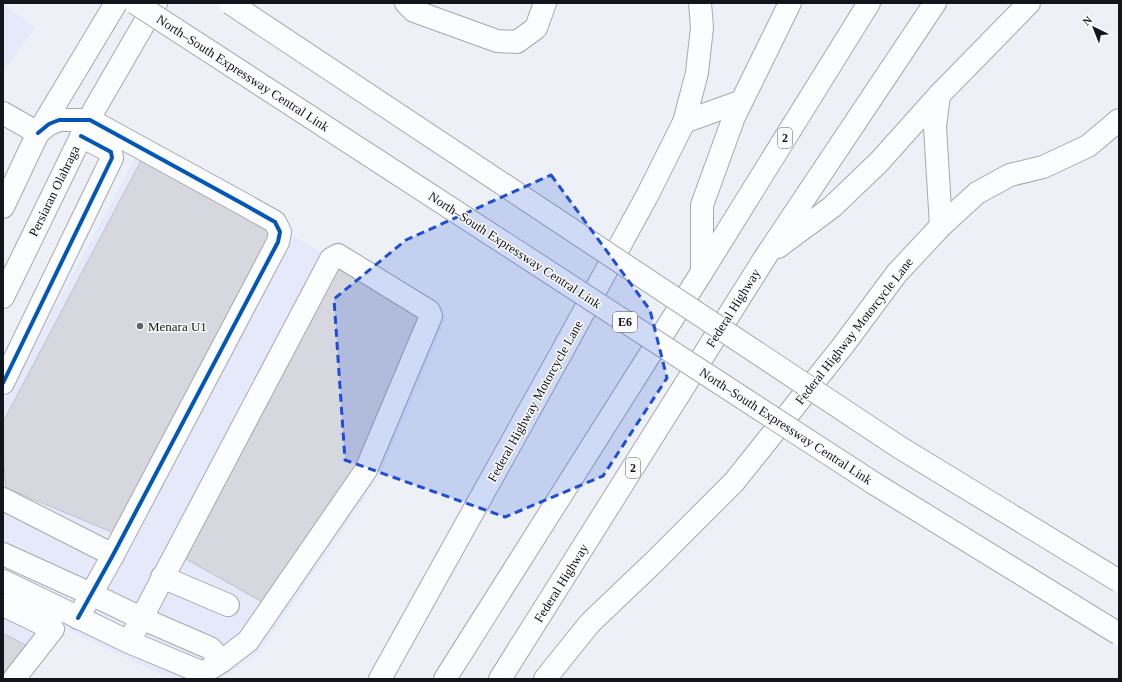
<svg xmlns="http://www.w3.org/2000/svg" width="1122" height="682" font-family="'Times New Roman',serif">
  <rect width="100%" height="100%" fill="#eef0f7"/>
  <g fill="#e6e9fa">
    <polygon points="3,4 35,28 3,72"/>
    <polygon points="138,153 446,319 380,475 259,652 221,679 170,679 64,628 24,679 3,679 3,404"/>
  </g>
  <g fill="#d6d7df" stroke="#c0c2c9">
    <polygon points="146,151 276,231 119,535 6,488 3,454 3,422"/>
    <polygon points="334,262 422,317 352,478 264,603 186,559"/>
    <polygon points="3,633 29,647 4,679 3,679"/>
  </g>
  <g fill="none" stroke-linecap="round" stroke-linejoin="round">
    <defs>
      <g id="minor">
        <polyline points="406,3 414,11 497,41 517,42 536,28 545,3"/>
        <polyline points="939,95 935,127 941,226"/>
        <polyline points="3,113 38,133"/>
        <polyline points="684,122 742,101"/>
        <polyline points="38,133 49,124 59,120 90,120 245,205 275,222 280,232 278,242 113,555 78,618"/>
        <polyline points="3,207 38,133 116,3"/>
        <polyline points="3,297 94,110 156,3"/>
        <polyline points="3,383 112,158 111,152 81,136"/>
        <polyline points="3,499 113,555"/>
        <polyline points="3,554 91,594 141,618 210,648 222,661"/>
        <polyline points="162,577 228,605"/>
        <polyline points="3,581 129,642 203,673 222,661 248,641 366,470 431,316 429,311 338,255 331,259 129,642"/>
        <polyline points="3,605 53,629 14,679"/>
        <polyline points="380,679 564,348 648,194 684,122 697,73 702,27 700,3"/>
        <polyline points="545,679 590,623 655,561 734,482 842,347 897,273 941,226 977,193 1010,175 1043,167 1088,146 1119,120"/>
      </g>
      <g id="highway">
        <polyline points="778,247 832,207 879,162 939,95 1029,3"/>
        <polyline points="702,272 702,205 734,117 790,3"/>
        <polyline points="445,679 702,272 869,3"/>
        <polyline points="500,679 766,256 935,3"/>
      </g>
    </defs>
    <use href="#minor" stroke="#a6a8af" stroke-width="24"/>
    <use href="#highway" stroke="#a6a8af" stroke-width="24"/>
    <use href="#minor" stroke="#fcfdfe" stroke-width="22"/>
    <use href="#highway" stroke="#fcfdfe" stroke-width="22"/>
    <defs>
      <g id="highway-bridge">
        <polyline points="135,3 875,484 1119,634"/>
        <polyline points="230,3 899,447 1119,581"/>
      </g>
    </defs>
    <use href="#highway-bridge" stroke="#a6a8af" stroke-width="24" stroke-linecap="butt"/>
    <use href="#highway-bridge" stroke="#fcfdfe" stroke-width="22"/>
    <defs>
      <g id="cycleway">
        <polyline points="38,133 49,124 59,120 90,120 245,205 275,222 280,232 278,242 113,555 78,618"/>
        <polyline points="3,383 112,158 111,152 81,136"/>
      </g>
    </defs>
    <use href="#cycleway" stroke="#fbfbfb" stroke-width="6"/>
    <use href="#cycleway" stroke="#0057b8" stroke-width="4"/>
  </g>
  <path fill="#1d4ed8" fill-opacity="0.2" stroke="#1d4ed8" stroke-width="3" stroke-dasharray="8 5" stroke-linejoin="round" d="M 551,175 L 650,310 L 667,378 L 603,476 L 505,517 L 345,460 L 334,299 L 406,240 Z"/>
  <circle fill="#606269" stroke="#fbfbfb" stroke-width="1.5" cx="140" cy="326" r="4"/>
  <g text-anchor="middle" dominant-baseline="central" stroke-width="3" stroke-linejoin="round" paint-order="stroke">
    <g fill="#fbfbfb" stroke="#595a5f" stroke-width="1">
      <rect x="778" y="128" width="14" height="20" rx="3"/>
      <rect x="613" y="312" width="24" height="20" rx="3"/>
      <rect x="626" y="458" width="14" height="20" rx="3"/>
    </g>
    <g font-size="12" font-weight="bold" fill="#13151c">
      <text x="785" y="138">2</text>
      <text x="625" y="322">E6</text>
      <text x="633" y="468">2</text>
    </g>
    <g font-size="13" fill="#13151c" stroke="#fbfbfb">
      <text transform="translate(243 73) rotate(33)">North–South Expressway Central Link</text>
      <text transform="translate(54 191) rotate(-64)">Persiaran Olahraga</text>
      <text transform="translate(515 250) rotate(33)">North–South Expressway Central Link</text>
      <text transform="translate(733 308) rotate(-58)">Federal Highway</text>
      <text transform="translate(854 331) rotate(-52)">Federal Highway Motorcycle Lane</text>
      <text transform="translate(535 401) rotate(-61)">Federal Highway Motorcycle Lane</text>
      <text transform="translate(786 426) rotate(33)">North–South Expressway Central Link</text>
      <text transform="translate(561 583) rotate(-58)">Federal Highway</text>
    </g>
    <g font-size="13" fill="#13151c" stroke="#fbfbfb" text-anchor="start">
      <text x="148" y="326">Menara U1</text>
    </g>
  </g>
  <rect width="1122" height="682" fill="none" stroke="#13151c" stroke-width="8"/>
  <g transform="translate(1094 28) rotate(317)" stroke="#fbfbfb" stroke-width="3" paint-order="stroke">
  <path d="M0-3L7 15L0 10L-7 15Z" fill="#13151c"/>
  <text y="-6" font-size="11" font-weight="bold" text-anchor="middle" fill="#13151c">N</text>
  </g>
</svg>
